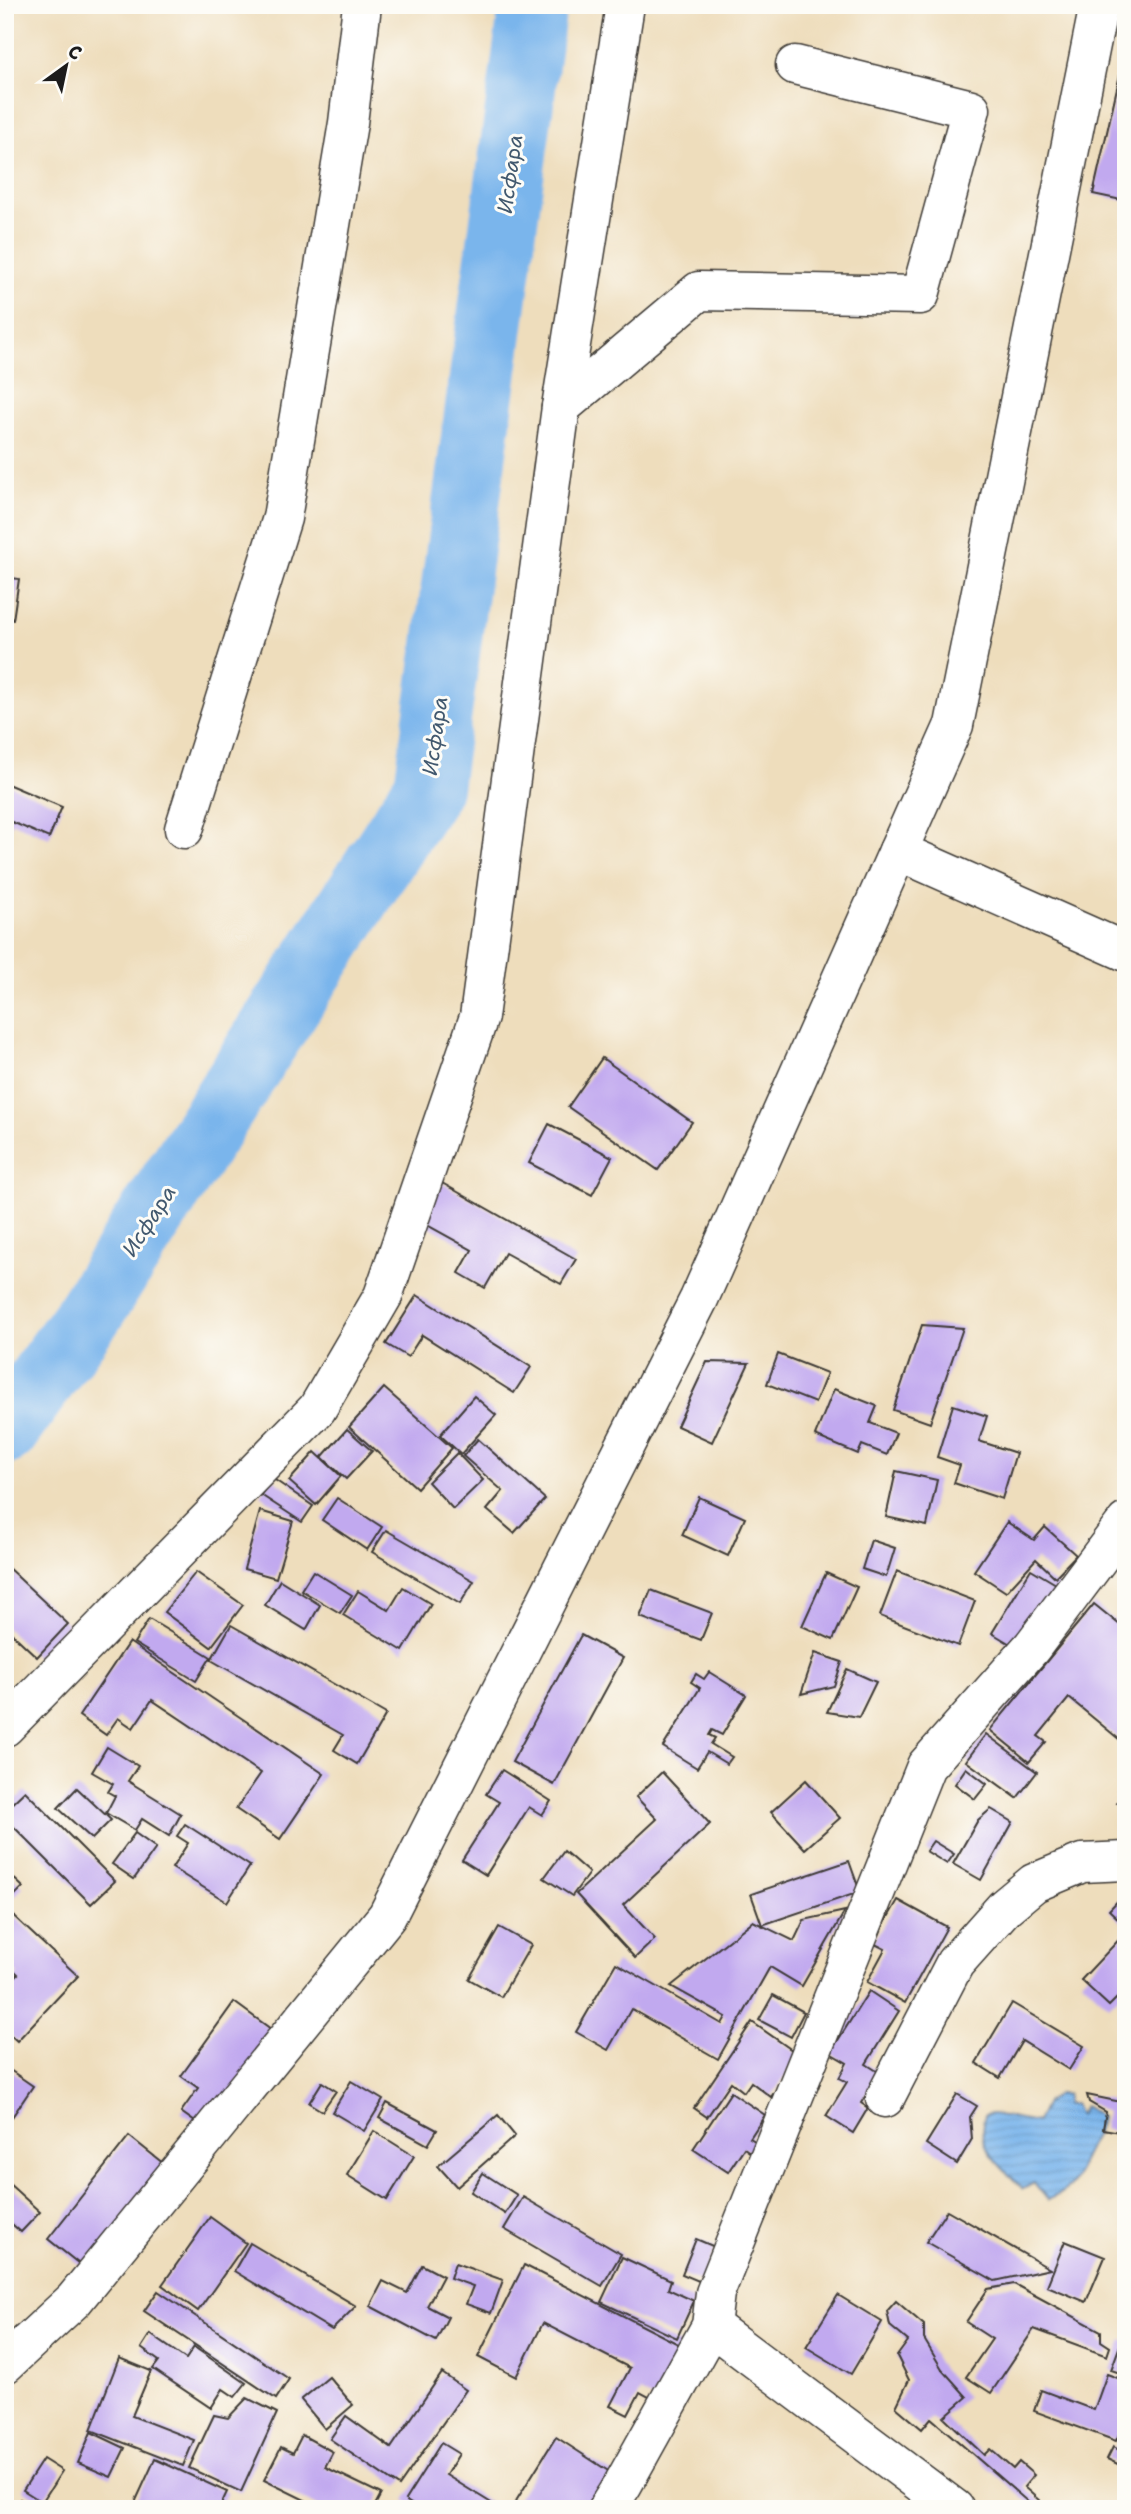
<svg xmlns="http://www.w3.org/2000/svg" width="1131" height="2514" font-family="'Shantell Sans',sans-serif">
  <defs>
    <pattern id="water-rules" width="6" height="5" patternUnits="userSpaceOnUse" patternTransform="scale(1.75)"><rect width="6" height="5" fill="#7ab5ec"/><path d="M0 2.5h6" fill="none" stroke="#699bca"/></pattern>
  </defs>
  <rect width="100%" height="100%" fill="#fdfcf7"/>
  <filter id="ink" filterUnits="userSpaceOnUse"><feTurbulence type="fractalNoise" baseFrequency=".0143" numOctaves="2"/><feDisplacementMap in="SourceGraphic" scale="14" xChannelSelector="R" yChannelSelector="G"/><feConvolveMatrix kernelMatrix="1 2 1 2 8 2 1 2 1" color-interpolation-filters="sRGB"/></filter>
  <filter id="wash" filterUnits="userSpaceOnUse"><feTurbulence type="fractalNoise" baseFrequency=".00686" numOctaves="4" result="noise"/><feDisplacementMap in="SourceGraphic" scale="28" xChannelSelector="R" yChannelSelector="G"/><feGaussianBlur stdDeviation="1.57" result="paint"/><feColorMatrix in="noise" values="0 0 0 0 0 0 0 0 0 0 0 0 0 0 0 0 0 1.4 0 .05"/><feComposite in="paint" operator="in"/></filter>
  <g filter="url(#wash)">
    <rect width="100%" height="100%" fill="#eeddbc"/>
    <path fill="url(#water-rules)" stroke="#4b6884" stroke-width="2" d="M 1057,2094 L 1067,2095 L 1065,2105 L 1074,2104 L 1079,2115 L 1084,2106 L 1101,2117 C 1099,2132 1092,2139 1086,2153 C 1072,2182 1081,2183 1048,2200 L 1034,2183 L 1023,2189 C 1003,2167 973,2148 985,2115 L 992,2114 L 1037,2122 L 1046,2103 Z"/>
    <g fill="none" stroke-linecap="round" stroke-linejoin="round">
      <polyline stroke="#7ab5ec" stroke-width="68" points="5,1431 88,1315 428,787 533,5"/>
    </g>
    <g id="blocks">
      <g fill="#c1a9ef">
        <polygon points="1126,48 1126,201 1093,194"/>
        <polygon points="5,577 19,579 13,620 5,619"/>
        <polygon points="5,783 62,807 49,838 12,822 5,839"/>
        <polygon points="602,1058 692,1122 658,1170 568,1107"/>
        <polygon points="549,1124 612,1157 592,1195 529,1163"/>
        <polygon points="442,1183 576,1259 561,1284 505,1253 485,1288 459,1273 472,1250 420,1221"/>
        <polygon points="417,1295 531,1367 514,1393 422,1335 408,1357 386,1344"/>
        <polygon points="922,1325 963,1328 930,1423 893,1410"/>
        <polygon points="778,1354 827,1373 815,1403 767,1384"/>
        <polygon points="707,1362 749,1363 712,1442 677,1426"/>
        <polygon points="384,1388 452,1448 417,1488 349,1427"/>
        <polygon points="834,1389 877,1406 870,1423 896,1433 887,1455 862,1445 858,1454 815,1436"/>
        <polygon points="474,1396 496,1415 461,1454 440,1435"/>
        <polygon points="953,1405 987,1416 979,1441 1016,1453 1002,1499 954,1483 960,1465 937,1457"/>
        <polygon points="347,1429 372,1451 346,1479 322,1457"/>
        <polygon points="478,1439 545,1499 514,1533 487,1510 503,1491 463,1456"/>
        <polygon points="315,1452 341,1476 316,1505 289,1481"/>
        <polygon points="457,1453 483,1480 453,1509 428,1482"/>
        <polygon points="896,1471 937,1480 927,1526 886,1517"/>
        <polygon points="272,1478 313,1506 302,1522 261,1495"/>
        <polygon points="699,1497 745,1518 728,1556 682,1535"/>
        <polygon points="337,1498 382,1527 367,1550 322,1520"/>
        <polygon points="260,1511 293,1521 276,1578 244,1569"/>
        <polygon points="1007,1522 1034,1540 1045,1527 1076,1555 1055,1577 1036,1559 1006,1592 974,1571"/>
        <polygon points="386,1530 474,1581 460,1604 372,1552"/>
        <polygon points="871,1540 895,1548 886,1577 862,1569"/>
        <polygon points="5,1565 68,1624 37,1657 5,1627"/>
        <polygon points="1031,1569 1061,1587 1022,1651 992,1633"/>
        <polygon points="313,1571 352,1595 340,1613 301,1590"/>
        <polygon points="897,1571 975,1601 958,1646 880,1616"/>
        <polygon points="196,1572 243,1605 211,1647 164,1612"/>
        <polygon points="826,1573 857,1587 833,1640 802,1626"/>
        <polygon points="280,1580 320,1605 306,1630 265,1605"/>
        <polygon points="403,1587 431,1604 403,1651 343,1615 358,1591 389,1610"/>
        <polygon points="651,1590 712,1613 701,1640 640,1617"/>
        <polygon points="1094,1604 1126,1630 1126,1745 1069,1698 1038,1736 1046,1742 1029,1762 990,1730"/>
        <polygon points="149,1619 211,1657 196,1681 134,1643"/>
        <polygon points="231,1625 386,1714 357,1764 334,1750 343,1735 211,1660"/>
        <polygon points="581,1635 623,1658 554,1785 512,1762"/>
        <polygon points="129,1642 324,1774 280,1839 236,1809 261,1773 152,1700 133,1728 118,1718 106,1735 79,1716"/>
        <polygon points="815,1653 842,1662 834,1686 801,1694"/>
        <polygon points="847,1669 876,1682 859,1717 827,1712"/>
        <polygon points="709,1672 746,1695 722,1735 712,1730 709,1735 715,1738 711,1744 732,1757 727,1764 707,1752 697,1768 663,1747 700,1688 691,1682 696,1674 704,1679"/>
        <polygon points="986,1734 1037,1772 1017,1798 966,1761"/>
        <polygon points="107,1747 138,1766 128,1781 181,1814 169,1836 142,1819 135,1830 106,1813 115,1796 108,1792 113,1784 92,1772"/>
        <polygon points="966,1768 987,1784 975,1799 955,1784"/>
        <polygon points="502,1770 551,1801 542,1815 529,1807 486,1875 462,1860 499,1802 486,1794"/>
        <polygon points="662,1772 710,1824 623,1905 655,1939 635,1958 576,1894 657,1819 636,1797"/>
        <polygon points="1126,1775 1126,1805 1117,1803"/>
        <polygon points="806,1780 840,1818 805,1849 771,1812"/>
        <polygon points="77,1788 111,1820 92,1839 58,1808"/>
        <polygon points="25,1791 115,1881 91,1904 5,1818 5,1810"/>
        <polygon points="991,1809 1013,1822 981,1880 953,1864 978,1820"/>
        <polygon points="185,1824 250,1866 227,1902 172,1868 188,1843 177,1836"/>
        <polygon points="135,1833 156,1848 134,1879 112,1864"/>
        <polygon points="933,1841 954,1854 947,1864 926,1851"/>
        <polygon points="564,1851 589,1873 572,1896 544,1878"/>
        <polygon points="849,1861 860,1892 762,1925 751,1894"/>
        <polygon points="5,1870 23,1887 5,1905"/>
        <polygon points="1126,1892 1126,1926 1109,1910"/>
        <polygon points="898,1900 947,1927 905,2003 867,1982 885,1949 873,1943"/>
        <polygon points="5,1908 78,1976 17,2041 5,2030 5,1987 18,1974 5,1962"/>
        <polygon points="845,1911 802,1986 770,1967 718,2059 631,2009 608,2050 576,2032 616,1963 722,2024 726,2017 671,1986 753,1921 794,1941 804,1920"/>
        <polygon points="499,1927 531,1945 501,1997 469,1979"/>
        <polygon points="1126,1932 1126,1989 1109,2006 1081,1980"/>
        <polygon points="869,1991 899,2011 866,2064 880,2073 861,2103 868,2108 853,2133 826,2116 847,2082 839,2078 847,2063 830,2053"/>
        <polygon points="773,1995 804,2012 791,2037 759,2020"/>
        <polygon points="234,2002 275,2032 205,2129 181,2112 198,2088 181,2076"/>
        <polygon points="1012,2003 1084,2046 1069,2070 1022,2041 1000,2078 976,2063"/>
        <polygon points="752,2022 799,2055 771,2097 751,2082 744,2092 731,2082 707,2117 694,2108"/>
        <polygon points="7,2068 33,2086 12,2117 5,2112"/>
        <polygon points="351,2081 383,2100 364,2131 332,2112"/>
        <polygon points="322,2082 336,2091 322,2111 309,2103"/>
        <polygon points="731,2092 765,2115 750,2138 758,2143 751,2153 744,2148 728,2172 693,2149"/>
        <polygon points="957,2094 977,2106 970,2117 972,2139 957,2164 926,2144"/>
        <polygon points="1087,2095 1126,2103 1126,2133 1103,2129 1106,2112 1089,2102"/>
        <polygon points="387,2103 437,2130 428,2145 379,2118"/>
        <polygon points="498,2115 515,2136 457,2187 438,2166"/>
        <polygon points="374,2131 414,2156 387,2200 347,2175"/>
        <polygon points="129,2136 174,2172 93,2275 48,2239"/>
        <polygon points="483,2173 517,2195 505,2214 471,2192"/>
        <polygon points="7,2182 40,2212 21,2232 5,2218"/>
        <polygon points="523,2197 621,2254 602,2286 504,2229"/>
        <polygon points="947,2210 1050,2269 995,2281 926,2242"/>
        <polygon points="210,2217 246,2243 198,2311 162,2285"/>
        <polygon points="696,2239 715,2247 701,2282 682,2274"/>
        <polygon points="1065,2241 1105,2257 1086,2302 1047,2286"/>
        <polygon points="250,2243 356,2306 332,2330 234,2271"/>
        <polygon points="622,2257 671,2280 668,2289 694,2301 677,2338 601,2302"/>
        <polygon points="455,2263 503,2280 491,2313 466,2304 473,2286 450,2278"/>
        <polygon points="422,2265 443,2276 427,2306 448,2317 436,2341 370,2306 383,2281 407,2293"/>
        <polygon points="524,2265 688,2349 660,2403 640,2392 628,2415 610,2406 630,2368 543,2323 516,2377 478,2357"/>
        <polygon points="1014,2284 1101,2331 1101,2341 1110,2347 1107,2356 1034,2329 991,2393 966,2377 992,2339 966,2322 988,2289"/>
        <polygon points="158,2291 289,2379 276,2399 144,2311"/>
        <polygon points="838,2295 882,2322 851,2374 806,2347"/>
        <polygon points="896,2301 924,2325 924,2339 942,2369 967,2397 944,2417 984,2455 990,2449 1013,2469 1019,2462 1034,2475 1024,2487 1049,2509 1036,2509 931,2418 922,2429 896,2407 909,2380 897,2356 908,2341 890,2326 887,2311"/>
        <polygon points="150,2334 186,2359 194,2347 246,2383 235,2397 223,2389 211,2408 153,2369 159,2361 141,2348"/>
        <polygon points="1122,2340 1126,2342 1126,2375 1111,2370"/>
        <polygon points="119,2358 151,2371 132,2416 194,2440 183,2466 91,2430"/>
        <polygon points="442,2373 466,2390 399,2486 330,2439 346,2416 391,2448"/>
        <polygon points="1107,2374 1126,2381 1126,2437 1119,2434 1116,2441 1034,2411 1041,2390 1094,2410"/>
        <polygon points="329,2377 353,2405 325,2429 301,2400"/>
        <polygon points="247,2398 277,2413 241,2492 189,2468 214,2415 228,2418"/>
        <polygon points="91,2432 125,2448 111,2477 78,2463"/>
        <polygon points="302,2435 333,2452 325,2467 381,2494 373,2509 323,2509 264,2480 281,2447 293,2453"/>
        <polygon points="556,2437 616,2476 595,2509 511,2509"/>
        <polygon points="441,2443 459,2454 446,2475 501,2509 419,2509 405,2500"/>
        <polygon points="1113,2447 1126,2453 1126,2468 1107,2459"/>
        <polygon points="43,2459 62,2471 42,2502 23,2490"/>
        <polygon points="155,2459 227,2492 219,2509 132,2509"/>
        <polygon points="20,2499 35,2509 13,2509"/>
      </g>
    </g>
  </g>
  <g filter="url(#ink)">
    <use href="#blocks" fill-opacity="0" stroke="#3c3934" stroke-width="2"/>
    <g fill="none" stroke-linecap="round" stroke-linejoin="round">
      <defs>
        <g id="minor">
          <polyline points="561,407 699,291 920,295 971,109 795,65"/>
          <polyline points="184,829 282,518 348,123 362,5"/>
          <polyline points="898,851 1126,952"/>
          <polyline points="5,1727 317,1409 383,1296 479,1017 561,407 625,5"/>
          <polyline points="885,2098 955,1963 1005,1907 1034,1883 1082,1863 1126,1861"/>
          <polyline points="711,2326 955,2509"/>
          <polyline points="5,2364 74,2300 387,1916 699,1299 954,725 1099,5"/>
          <polyline points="607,2509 623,2484 711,2326 715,2293 926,1766 1032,1647 1126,1522"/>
        </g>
      </defs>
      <use href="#minor" stroke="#3c3934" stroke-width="41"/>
      <use href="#minor" stroke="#fff" stroke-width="38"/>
    </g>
  </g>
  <g text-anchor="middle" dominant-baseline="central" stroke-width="6" stroke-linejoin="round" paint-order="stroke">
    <g font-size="21" font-style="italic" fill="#42596f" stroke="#fdfcf7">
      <text transform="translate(510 174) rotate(-82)">Исфара</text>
      <text transform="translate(435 736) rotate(-82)">Исфара</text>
      <text transform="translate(149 1221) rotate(-57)">Исфара</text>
    </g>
  </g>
  <rect width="1131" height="2514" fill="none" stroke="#fdfcf7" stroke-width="28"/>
  <g transform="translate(66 66) rotate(33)" stroke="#fdfcf7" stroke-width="5" paint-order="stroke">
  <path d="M0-5L12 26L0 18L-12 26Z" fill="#1c1c1c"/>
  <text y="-10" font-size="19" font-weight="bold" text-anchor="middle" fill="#1c1c1c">С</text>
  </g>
</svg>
